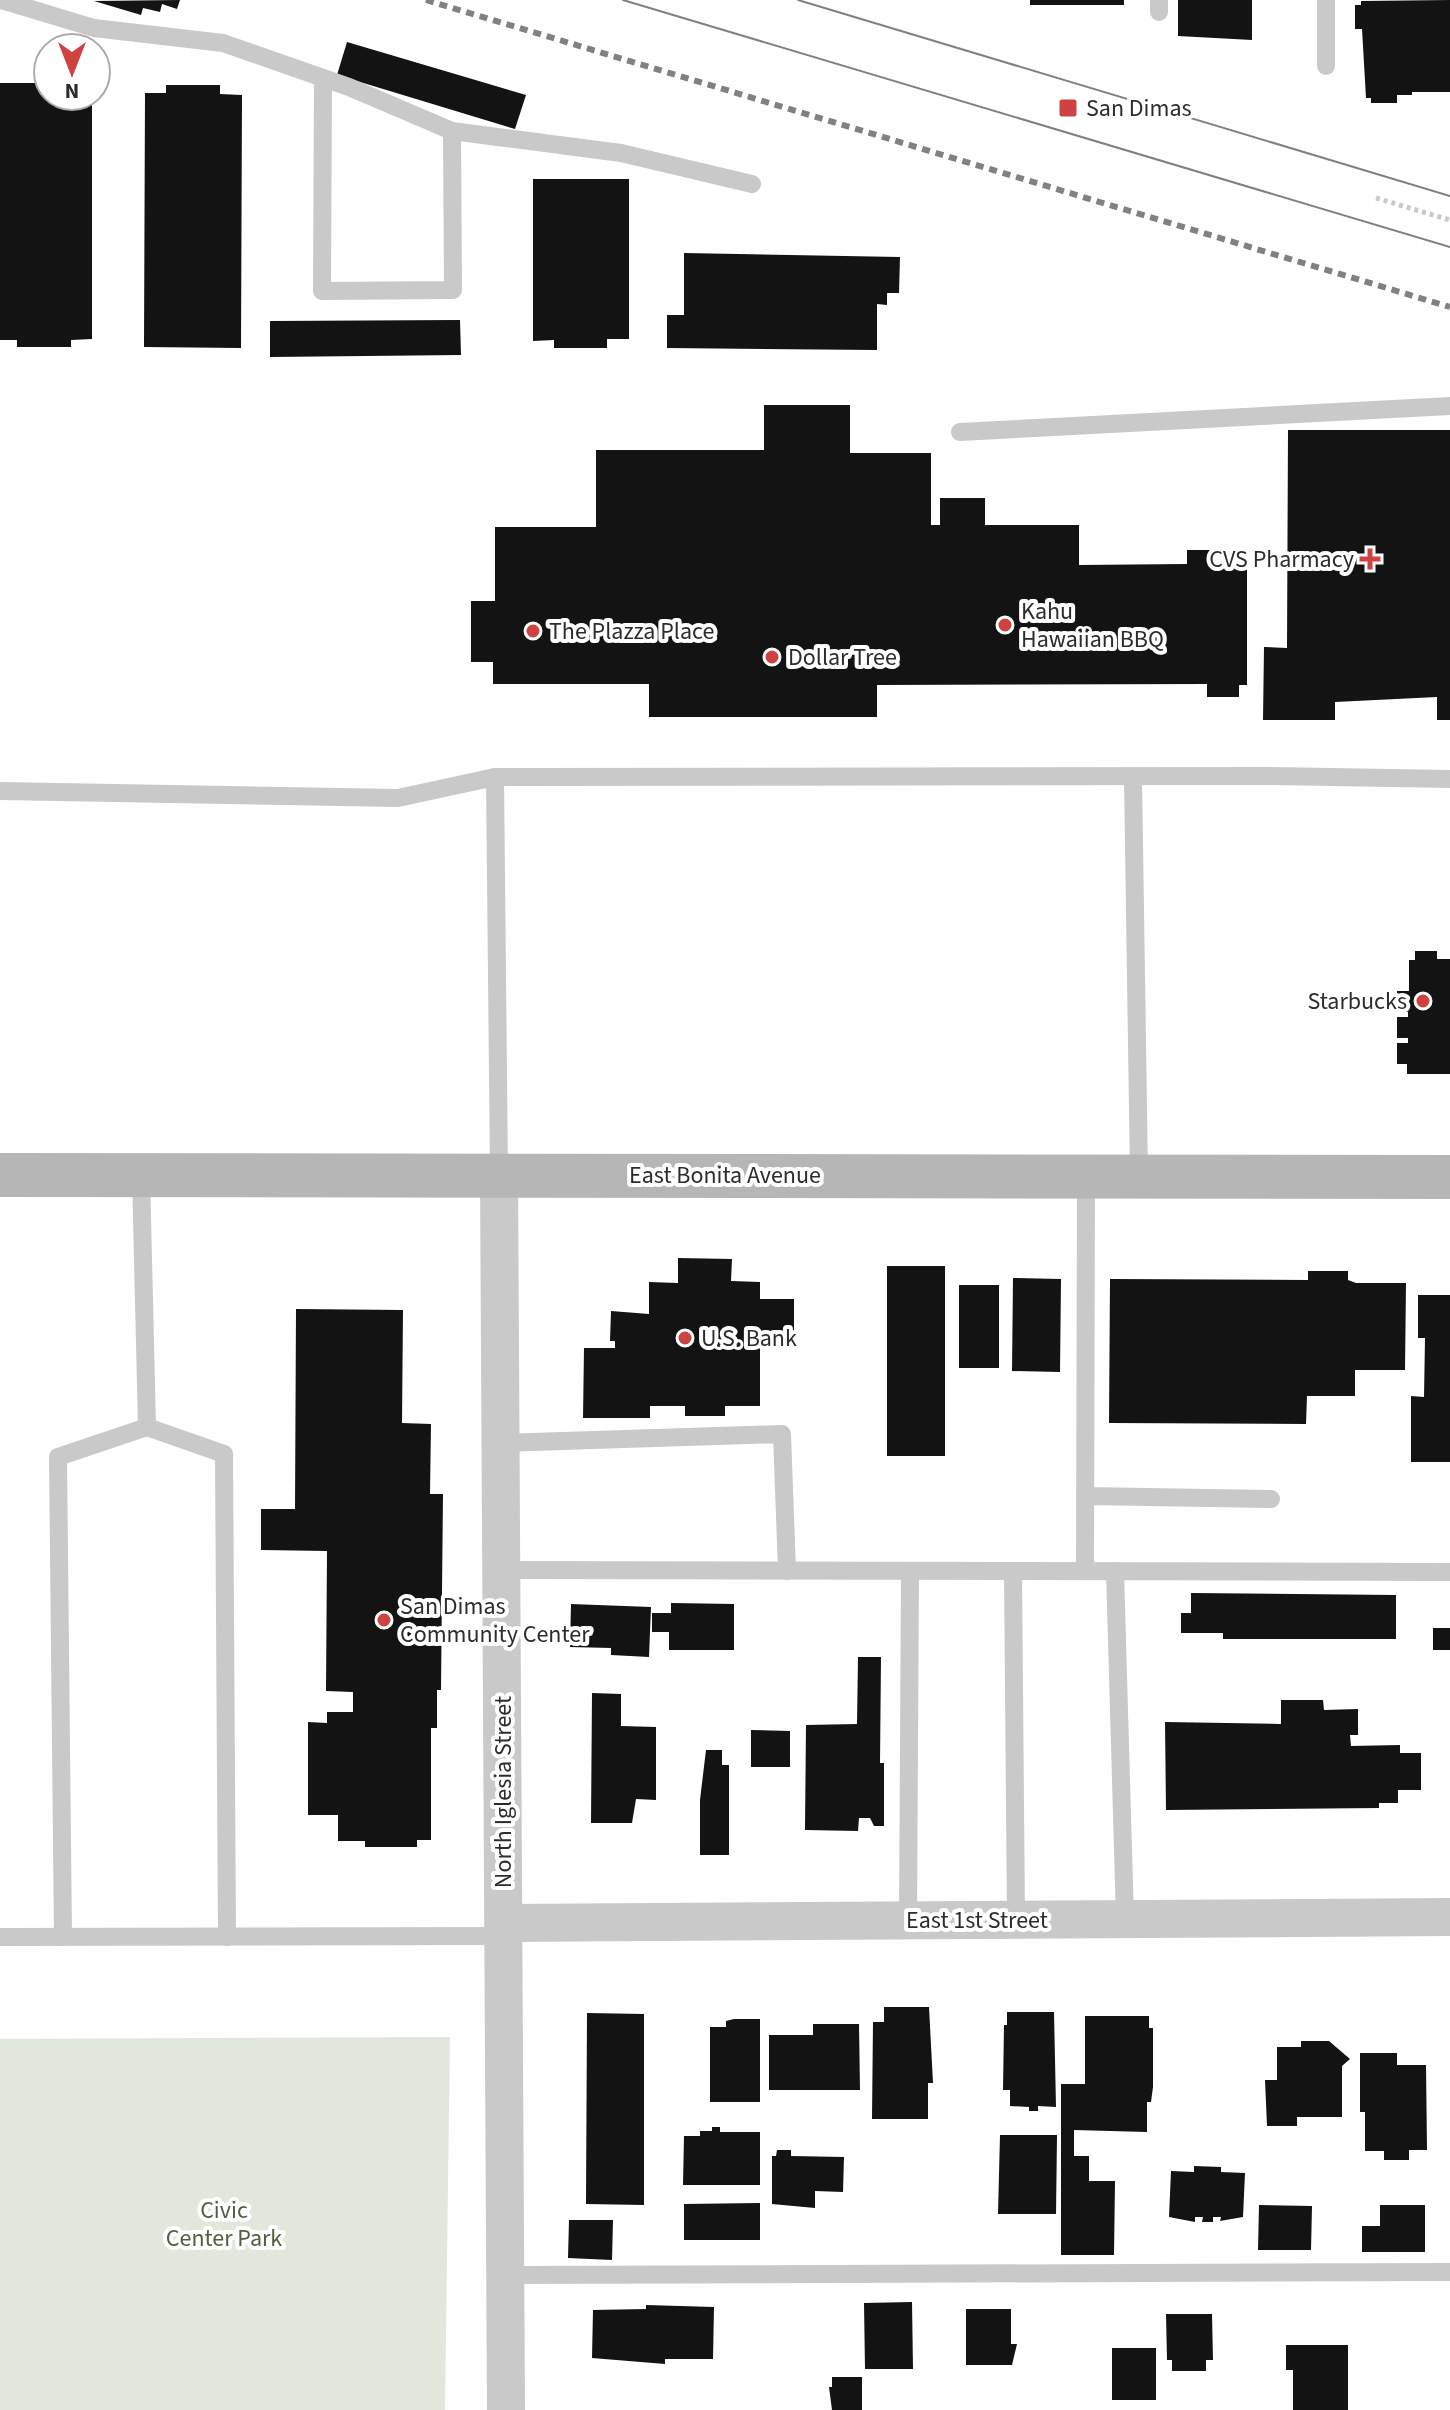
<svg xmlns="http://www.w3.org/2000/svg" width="1450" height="2410" font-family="'Source Sans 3',sans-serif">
  <rect width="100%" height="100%" fill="#fff"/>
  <polygon fill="#e1e8db" points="450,2037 445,2410 0,2410 0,2039"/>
  <g fill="#131313">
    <polygon points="180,0 177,9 162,4 160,12 143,8 141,15 94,1"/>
    <rect x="1030" y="0" width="94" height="5"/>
    <polygon points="1178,0 1252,0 1252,40 1178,36"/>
    <polygon points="1450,0 1450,92 1412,92 1412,95 1397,95 1397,103 1371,103 1371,98 1366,98 1362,29 1355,29 1355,5 1361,5 1361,1"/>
    <polygon points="347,42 526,95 515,129 337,75"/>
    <polygon points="0,83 48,83 48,96 92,96 92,339 71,340 71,347 17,347 17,340 0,340"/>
    <polygon points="166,85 220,85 220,94 242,95 241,348 144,347 145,93 166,93"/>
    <polygon points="533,179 629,179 629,339 607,339 607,348 554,348 554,340 533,341"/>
    <polygon points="684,253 900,257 899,293 887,293 887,305 877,304 877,350 667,348 667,315 684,315"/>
    <polygon points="460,320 461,355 270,357 270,321"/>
    <polygon points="764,405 850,405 850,453 931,453 931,525 940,525 940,498 985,498 985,525 1079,525 1079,565 1187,564 1187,550 1214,550 1214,564 1247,564 1247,685 1239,685 1239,697 1207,697 1207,684 877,685 877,717 649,717 649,684 493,684 493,662 471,662 471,601 495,601 495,527 596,527 596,450 764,450"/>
    <polygon points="1288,430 1450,430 1450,720 1437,720 1437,697 1335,702 1335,720 1263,720 1264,647 1287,648"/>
    <polygon points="1415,951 1437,951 1437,959 1450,959 1450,1074 1407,1074 1407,1064 1397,1064 1397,1043 1408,1043 1408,1038 1397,1038 1397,1017 1408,1017 1408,1012 1397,1012 1397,991 1409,991 1409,960 1415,960"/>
    <polygon points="678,1258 732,1259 731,1281 760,1282 760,1299 794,1299 794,1335 760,1335 760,1406 725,1406 725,1416 685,1416 685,1406 650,1406 650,1418 583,1418 584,1348 615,1348 615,1341 610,1341 611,1311 649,1314 649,1282 678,1283"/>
    <rect x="887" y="1266" width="58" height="190"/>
    <polygon points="1308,1271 1348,1271 1348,1280 1356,1283 1406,1283 1405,1370 1355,1370 1355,1396 1307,1396 1306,1424 1109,1423 1110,1279 1308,1280"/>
    <polygon points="1013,1278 1061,1279 1060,1372 1012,1371"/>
    <rect x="959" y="1285" width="40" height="83"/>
    <polygon points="1418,1295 1450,1295 1450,1462 1411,1462 1411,1396 1424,1397 1425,1338 1418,1338"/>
    <polygon points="296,1309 403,1310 402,1423 431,1424 430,1494 443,1494 441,1690 437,1690 437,1728 431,1728 431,1840 417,1840 417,1847 365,1847 365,1841 338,1841 338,1815 308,1815 308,1722 327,1723 327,1712 353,1712 353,1692 326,1691 327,1551 261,1550 261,1509 295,1509"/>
    <polygon points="1191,1593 1396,1595 1396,1639 1223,1639 1223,1633 1181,1633 1181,1613 1191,1613"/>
    <polygon points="671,1603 734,1604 734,1650 669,1650 669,1632 652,1632 652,1613 671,1613"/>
    <polygon points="571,1604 651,1607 649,1657 611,1655 611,1648 570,1647"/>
    <rect x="1433" y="1628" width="17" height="22"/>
    <polygon points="858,1657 881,1657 880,1763 884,1763 884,1826 874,1826 870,1818 859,1818 858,1831 805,1830 806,1725 857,1724"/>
    <polygon points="592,1693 621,1694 621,1726 656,1727 656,1800 636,1799 632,1823 591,1823"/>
    <polygon points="1281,1700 1323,1700 1324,1710 1358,1709 1358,1735 1350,1735 1351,1746 1400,1745 1400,1753 1421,1753 1421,1790 1398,1790 1398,1803 1379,1803 1379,1808 1166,1810 1165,1722 1281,1724"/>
    <polygon points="751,1730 790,1731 790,1767 751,1767"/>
    <polygon points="706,1750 722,1750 722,1765 729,1765 729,1855 700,1855 700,1800"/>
    <polygon points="884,2007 929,2007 933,2083 928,2083 928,2119 872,2119 873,2022 884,2022"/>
    <polygon points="1007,2012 1054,2012 1056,2107 1038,2106 1038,2111 1029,2111 1029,2107 1010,2106 1010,2090 1003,2090 1004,2025 1007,2025"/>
    <polygon points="587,2013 644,2014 644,2205 586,2204"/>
    <polygon points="1085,2016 1149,2016 1149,2028 1153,2028 1153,2087 1151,2102 1147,2102 1147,2132 1074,2130 1074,2156 1089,2156 1089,2181 1115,2181 1114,2255 1061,2255 1061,2084 1085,2084"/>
    <polygon points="734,2019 760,2019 760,2102 710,2102 710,2027 726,2027 726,2021"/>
    <polygon points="813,2024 859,2024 860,2090 769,2090 769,2035 813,2035"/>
    <polygon points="1301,2041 1329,2041 1350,2059 1342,2066 1342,2117 1297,2117 1297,2126 1267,2126 1265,2080 1277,2080 1277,2047 1301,2047"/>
    <polygon points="1360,2053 1397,2053 1397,2065 1426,2065 1427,2150 1409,2150 1409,2160 1384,2160 1384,2151 1365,2151 1365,2112 1360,2112"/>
    <polygon points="712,2127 720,2127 720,2132 760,2132 760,2185 683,2185 684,2136 700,2136 700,2131 712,2131"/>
    <polygon points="1000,2135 1057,2135 1056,2214 998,2214"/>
    <polygon points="777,2150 791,2150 791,2156 844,2157 843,2192 815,2191 815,2208 772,2204 772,2156 776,2156"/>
    <polygon points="1194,2166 1221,2167 1221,2172 1245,2173 1243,2217 1220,2221 1221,2217 1213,2217 1213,2222 1202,2222 1203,2217 1195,2217 1195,2222 1169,2217 1171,2171 1194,2172"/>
    <polygon points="760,2203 760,2240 684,2240 684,2204"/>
    <polygon points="1259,2205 1312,2206 1311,2250 1258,2250"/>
    <polygon points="1380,2205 1425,2205 1425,2252 1362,2252 1362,2226 1380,2226"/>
    <polygon points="569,2220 613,2220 612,2260 568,2258"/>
    <polygon points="912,2302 913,2369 865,2369 864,2303"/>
    <polygon points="646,2305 714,2307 713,2359 665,2359 665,2364 592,2358 593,2310 646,2309"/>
    <polygon points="966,2309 1011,2309 1011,2344 1017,2344 1012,2365 966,2365"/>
    <polygon points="1166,2314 1212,2314 1213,2360 1206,2360 1206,2371 1172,2371 1172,2360 1167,2360"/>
    <polygon points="1286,2345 1348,2345 1348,2410 1293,2410 1293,2370 1286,2370"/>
    <rect x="1112" y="2348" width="44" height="52"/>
    <polygon points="832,2377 862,2377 862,2410 832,2410 829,2387 832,2387"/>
  </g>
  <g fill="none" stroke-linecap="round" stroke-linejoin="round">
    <polyline stroke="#c9c9c9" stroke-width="5" stroke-dasharray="4 4" stroke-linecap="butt" points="1376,198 1450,220"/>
    <g stroke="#c9c9c9" stroke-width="18">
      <polyline points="1,0 94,28 223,43 349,87 452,131 621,153 752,184"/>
      <polyline points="1159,0 1159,12"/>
      <polyline points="1326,66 1326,0"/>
      <polyline points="323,78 322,291 453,290 452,131"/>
      <polyline points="960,432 1450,406"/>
      <polyline points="495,777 499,1174"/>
      <polyline points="1133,777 1139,1176"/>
      <polyline points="0,791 398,798 495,777 1271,776 1450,779"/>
      <polyline points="141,1175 147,1427"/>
      <polyline points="501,1443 782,1434 787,1571"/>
      <polyline points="1085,1496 1271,1499"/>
      <polyline points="501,1570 1450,1572"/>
      <polyline points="1013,1571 1016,1920"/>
      <polyline points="1085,1571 1086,1176"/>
      <polyline points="1115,1571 1125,1919"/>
      <polyline points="908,1920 910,1571"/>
      <polyline points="0,1937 504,1936"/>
      <polyline points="63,1937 58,1457 147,1427 224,1454 227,1937"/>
      <polyline points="506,2275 1450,2272"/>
    </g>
    <g stroke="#c9c9c9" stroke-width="38">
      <polyline points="499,1174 506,2410"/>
      <polyline points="504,1923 1450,1917"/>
    </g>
    <polyline stroke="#b6b6b6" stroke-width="44" points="0,1175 1450,1177"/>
    <g stroke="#818181" stroke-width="2">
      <polyline points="623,0 1450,247"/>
      <polyline points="798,0 1450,196"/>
    </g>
    <polyline stroke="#818181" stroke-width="6" stroke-dasharray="8 6" stroke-linecap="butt" points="426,0 1450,307"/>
  </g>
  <g fill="#cf4242" stroke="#fff" stroke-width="3">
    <rect x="1058" y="98" width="20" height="20" rx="4"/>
    <path d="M1366 547h8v8h8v8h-8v8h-8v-8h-8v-8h8z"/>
    <circle cx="1005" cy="625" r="8"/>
    <circle cx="533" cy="631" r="8"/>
    <circle cx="772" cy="657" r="8"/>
    <circle cx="1423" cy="1001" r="8"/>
    <circle cx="685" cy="1338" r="8"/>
    <circle cx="384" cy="1620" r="8"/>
  </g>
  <g text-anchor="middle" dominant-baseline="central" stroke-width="8" stroke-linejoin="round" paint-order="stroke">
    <g font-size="24" fill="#2c2c2c" stroke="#fff" text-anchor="start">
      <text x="1086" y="108">San Dimas</text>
      <text x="1354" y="559" text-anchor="end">CVS Pharmacy</text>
      <text x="1021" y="611">Kahu<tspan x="1021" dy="28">Hawaiian BBQ</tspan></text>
      <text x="549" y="631">The Plazza Place</text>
      <text x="788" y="657">Dollar Tree</text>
      <text x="1407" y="1001" text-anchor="end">Starbucks</text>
      <text x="701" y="1338">U.S. Bank</text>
      <text x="400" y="1606">San Dimas<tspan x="400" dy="28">Community Center</tspan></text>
    </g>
    <g font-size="24" fill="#2c2c2c" stroke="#fff">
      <text x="725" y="1175">East Bonita Avenue</text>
      <text transform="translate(503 1792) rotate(-90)">North Iglesia Street</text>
      <text x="977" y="1920">East 1st Street</text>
    </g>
    <g font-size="24" fill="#4c613f" stroke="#fff">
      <text x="224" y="2210">Civic<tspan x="224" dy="28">Center Park</tspan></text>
    </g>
  </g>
  <g transform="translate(72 72) rotate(180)"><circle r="38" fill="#ffffff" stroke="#ababab" stroke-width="2"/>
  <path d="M0-6L14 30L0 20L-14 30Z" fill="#cf4242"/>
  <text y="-12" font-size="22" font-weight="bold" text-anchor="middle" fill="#2c2c2c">N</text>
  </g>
</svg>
